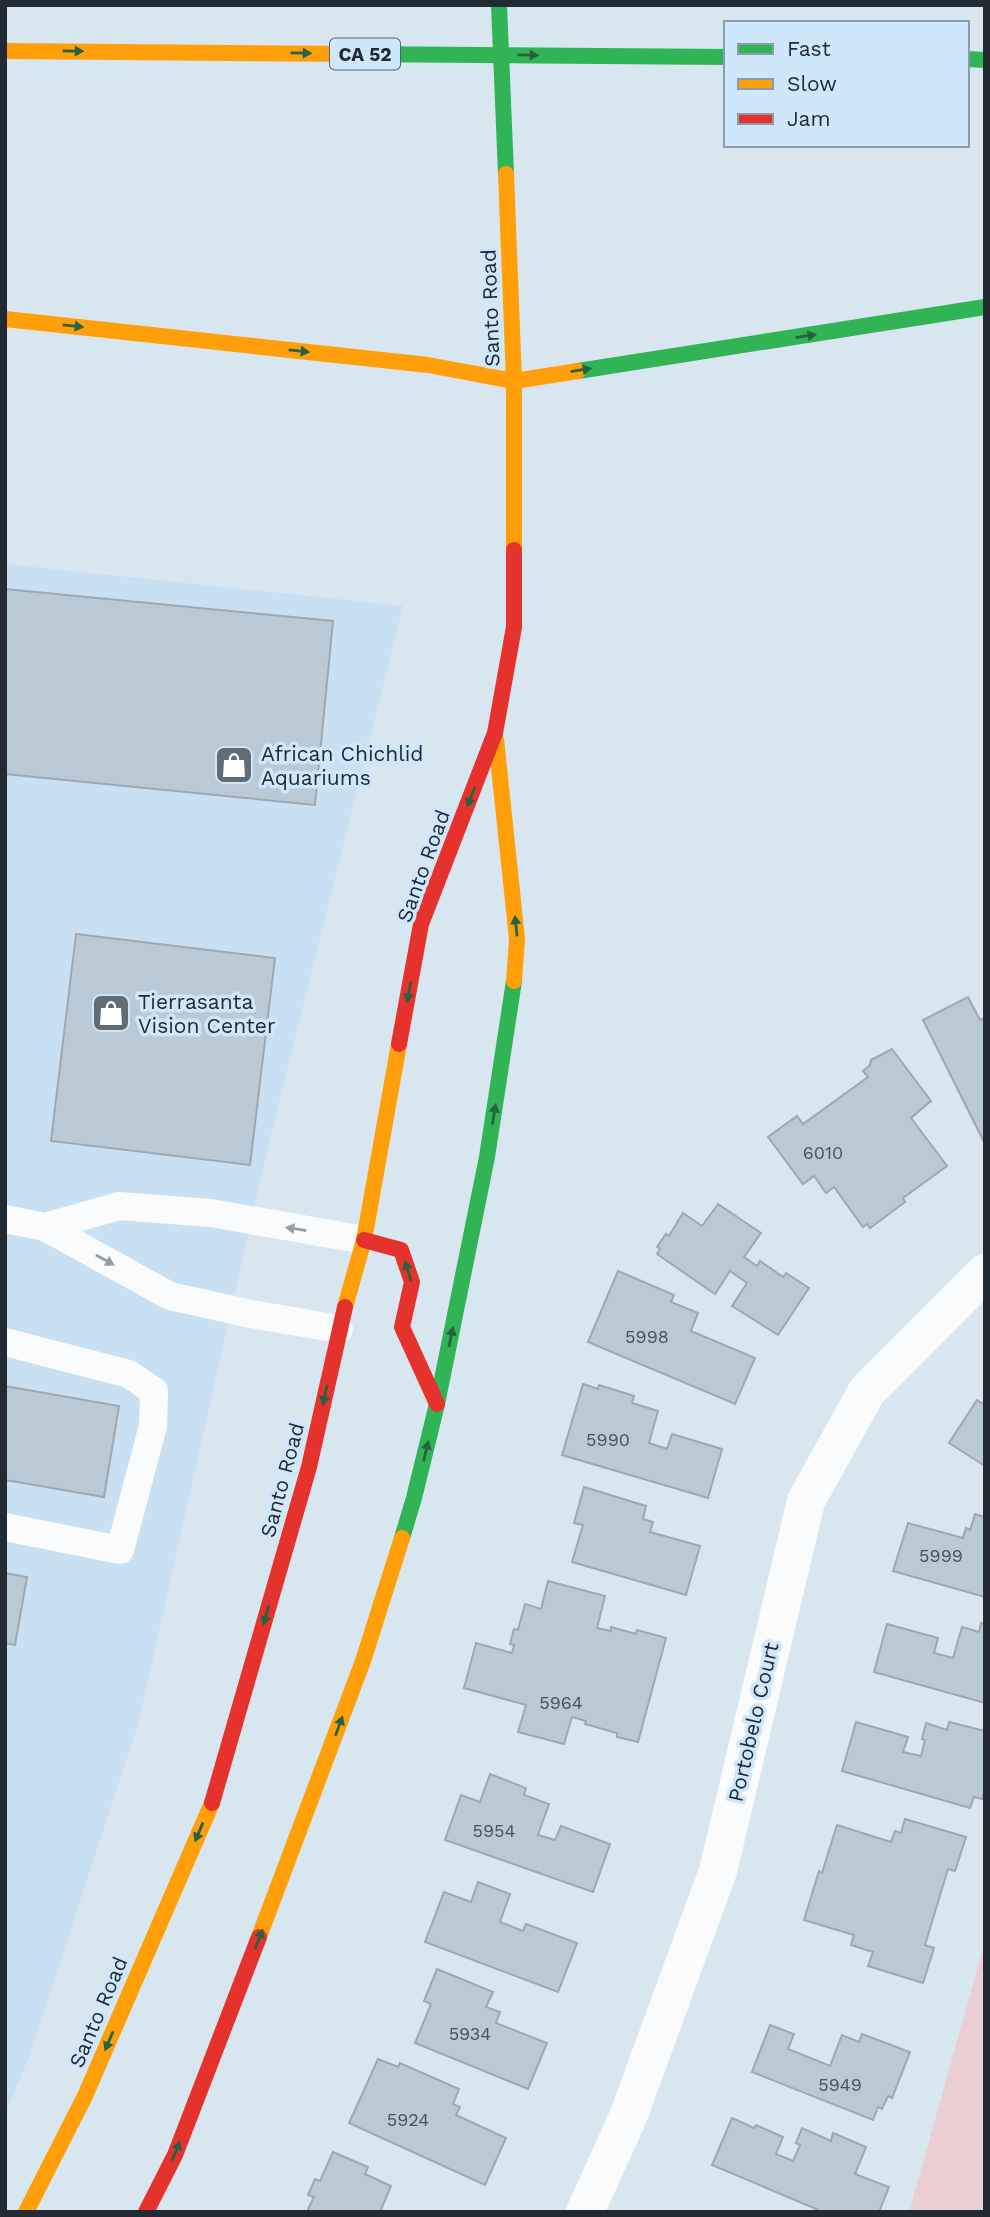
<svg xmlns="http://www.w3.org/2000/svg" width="990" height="2217" font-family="'Work Sans',sans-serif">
  <rect width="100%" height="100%" fill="#d8e6f0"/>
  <polygon fill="#c9e0f3" points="5,564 403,606 263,1168 138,1725 29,2057 5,2115"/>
  <polygon fill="#e9cfd4" points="985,1942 985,2212 909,2212"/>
  <g fill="#bac9d6" stroke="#9ea8b0" stroke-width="2">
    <polygon points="5,589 333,621 315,805 5,774"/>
    <polygon points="76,934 275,958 250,1165 51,1141"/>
    <polygon points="968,997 980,1020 985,1018 985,1144 923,1020"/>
    <polygon points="892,1049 931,1101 911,1118 947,1166 903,1198 905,1202 870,1228 867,1224 863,1227 834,1187 826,1193 814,1176 803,1184 768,1137 797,1116 803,1124 868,1077 863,1071 870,1065 871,1060"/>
    <polygon points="718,1204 761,1233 744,1257 757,1266 760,1261 783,1277 786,1273 809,1288 778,1335 732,1306 747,1283 730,1271 715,1294 657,1254 660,1249 657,1247 666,1234 669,1236 683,1213 702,1226"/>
    <polygon points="618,1271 674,1295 671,1302 698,1313 691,1331 755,1358 735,1404 588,1342"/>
    <polygon points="583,1384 598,1389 599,1385 634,1396 632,1403 658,1411 649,1443 667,1449 672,1434 722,1449 708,1498 562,1455"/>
    <polygon points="5,1386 119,1406 104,1497 5,1480"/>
    <polygon points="977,1400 985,1405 985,1466 949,1443"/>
    <polygon points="584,1487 646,1506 643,1519 653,1522 650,1532 700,1546 686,1595 572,1562 583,1525 574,1523"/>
    <polygon points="975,1514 985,1517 985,1597 893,1571 908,1523 963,1538 966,1528 970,1530"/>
    <polygon points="5,1573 27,1577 15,1645 5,1643"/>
    <polygon points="548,1581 605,1596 597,1628 611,1631 611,1627 636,1634 637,1630 666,1638 638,1742 617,1737 617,1733 585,1724 586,1721 572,1717 564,1744 518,1732 526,1705 464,1688 476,1643 512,1653 514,1645 510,1644 514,1629 518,1630 525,1604 541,1609"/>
    <polygon points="981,1623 985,1624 985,1703 874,1672 887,1624 938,1638 934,1653 953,1658 962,1627 979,1632"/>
    <polygon points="856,1722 908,1737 903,1752 921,1756 925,1740 922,1739 926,1723 947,1730 949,1722 985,1731 985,1788 982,1799 974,1797 970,1808 842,1771"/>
    <polygon points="490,1774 526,1788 524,1795 549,1804 538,1835 555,1840 561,1826 610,1844 593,1892 445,1840 461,1795 480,1802"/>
    <polygon points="905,1819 966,1837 955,1871 948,1869 925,1945 934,1948 923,1983 868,1966 873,1952 851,1945 854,1935 804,1920 819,1871 822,1873 837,1825 891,1842 895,1831 901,1833"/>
    <polygon points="478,1882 510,1894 500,1922 523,1931 526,1924 577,1943 558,1992 425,1942 444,1892 471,1902"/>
    <polygon points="437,1969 493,1992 486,2007 500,2012 496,2023 547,2043 528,2089 415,2043 431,2004 424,2001"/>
    <polygon points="770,2025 794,2034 788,2049 830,2066 842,2035 859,2042 862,2034 910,2052 892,2098 888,2096 882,2109 878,2107 873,2120 752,2072"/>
    <polygon points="378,2059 398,2067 400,2063 459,2089 453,2104 460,2107 456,2115 506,2138 485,2185 349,2123"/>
    <polygon points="732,2118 754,2128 756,2125 783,2137 776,2154 793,2161 800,2145 796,2143 802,2128 831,2141 833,2133 866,2147 855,2174 889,2187 879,2212 823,2212 712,2165"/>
    <polygon points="333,2152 368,2167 365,2174 391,2186 380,2212 311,2212 308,2209 314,2197 308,2195 315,2179 320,2181"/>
  </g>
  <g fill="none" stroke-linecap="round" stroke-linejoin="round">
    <g stroke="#f9fbfd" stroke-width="28">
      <polyline points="5,1219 45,1227 170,1296 251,1314 339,1329"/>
      <polyline points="45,1227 119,1206 211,1213 364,1240"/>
      <polyline points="5,1342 129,1374 154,1391 153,1426 120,1550 5,1527"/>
    </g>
    <polyline stroke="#f9fbfd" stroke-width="38" points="585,2212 628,2117 718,1871 806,1501 867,1391 985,1273"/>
    <g stroke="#30b455" stroke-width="16">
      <polyline points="499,5 506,174"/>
      <polyline points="354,54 726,57"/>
      <polyline points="967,59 985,60"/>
      <polyline points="578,371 985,307"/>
      <polyline points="402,1538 414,1498 437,1404 487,1157 514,981"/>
    </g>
    <g stroke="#ff9f0a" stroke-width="16">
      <polyline points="5,51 354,54"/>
      <polyline points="506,174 514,381 514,550"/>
      <polyline points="5,319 428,365 514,381 578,371"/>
      <polyline points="496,739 517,939 514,981"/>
      <polyline points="345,1307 364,1240 399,1044"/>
      <polyline points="259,1937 363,1661 402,1538"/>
      <polyline points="26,2212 85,2096 212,1803"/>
    </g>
    <g stroke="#e5322d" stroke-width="16">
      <polyline points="399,1044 421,924 495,733 514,627 514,550"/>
      <polyline points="364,1240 401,1250 412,1282 402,1327 437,1404"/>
      <polyline points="212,1803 309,1467 345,1307"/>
      <polyline points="146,2212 175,2155 259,1937"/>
    </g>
  </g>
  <defs><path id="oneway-solid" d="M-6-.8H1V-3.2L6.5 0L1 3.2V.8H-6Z" transform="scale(1.75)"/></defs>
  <g fill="#286241">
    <use href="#oneway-solid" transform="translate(73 51) rotate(1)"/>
    <use href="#oneway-solid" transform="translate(301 53) rotate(1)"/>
    <use href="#oneway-solid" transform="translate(528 55) rotate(1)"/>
    <use href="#oneway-solid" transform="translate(73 326) rotate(6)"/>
    <use href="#oneway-solid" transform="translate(806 336) rotate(-9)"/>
    <use href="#oneway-solid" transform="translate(299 351) rotate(6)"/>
    <use href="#oneway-solid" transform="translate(581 370) rotate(-9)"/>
    <use href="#oneway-solid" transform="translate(471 797) rotate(111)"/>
    <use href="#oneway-solid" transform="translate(516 926) rotate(-96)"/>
    <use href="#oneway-solid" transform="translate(409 992) rotate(100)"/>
    <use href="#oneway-solid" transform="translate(494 1114) rotate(-81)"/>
    <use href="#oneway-solid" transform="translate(408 1271) rotate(-107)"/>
    <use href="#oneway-solid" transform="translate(451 1337) rotate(-78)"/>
    <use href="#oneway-solid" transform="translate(325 1395) rotate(102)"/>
    <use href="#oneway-solid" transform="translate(426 1451) rotate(-77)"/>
    <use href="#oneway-solid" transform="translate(266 1615) rotate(106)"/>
    <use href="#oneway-solid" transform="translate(339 1726) rotate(-70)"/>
    <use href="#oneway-solid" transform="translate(199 1832) rotate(113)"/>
    <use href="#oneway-solid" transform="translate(259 1939) rotate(-69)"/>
    <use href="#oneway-solid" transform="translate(109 2041) rotate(113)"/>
    <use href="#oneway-solid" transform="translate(176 2151) rotate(-67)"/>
  </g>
  <g fill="#989da2">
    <use href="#oneway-solid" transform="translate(296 1229) rotate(-171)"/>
    <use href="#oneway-solid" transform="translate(105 1260) rotate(29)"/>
  </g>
  <defs>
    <symbol id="shop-square" viewBox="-11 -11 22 22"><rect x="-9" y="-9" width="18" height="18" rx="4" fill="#626c75" stroke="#cee7fb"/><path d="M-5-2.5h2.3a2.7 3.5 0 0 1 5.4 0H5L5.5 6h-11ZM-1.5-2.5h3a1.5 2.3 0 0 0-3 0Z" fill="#fff"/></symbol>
  </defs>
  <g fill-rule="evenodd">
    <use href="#shop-square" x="212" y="743" width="44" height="44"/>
    <use href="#shop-square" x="89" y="991" width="44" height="44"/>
  </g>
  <g text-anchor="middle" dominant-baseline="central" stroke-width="7" stroke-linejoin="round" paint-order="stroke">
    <g font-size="18" fill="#48525c">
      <text x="823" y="1152">6010</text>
      <text x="647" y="1336">5998</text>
      <text x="608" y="1439">5990</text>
      <text x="941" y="1555">5999</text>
      <text x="561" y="1702">5964</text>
      <text x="494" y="1830">5954</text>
      <text x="470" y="2033">5934</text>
      <text x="840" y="2084">5949</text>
      <text x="408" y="2119">5924</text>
    </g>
    <rect fill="#cee7fb" stroke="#56636f" stroke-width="2" x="330" y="38.5" width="70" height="31" rx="5"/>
    <g font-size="19" font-weight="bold" fill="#222b33">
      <text x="365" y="54">CA 52</text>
    </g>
    <g font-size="21" fill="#222b33" stroke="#cee7fb">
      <text transform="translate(490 308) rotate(-92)">Santo Road</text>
      <text transform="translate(423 866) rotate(-70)">Santo Road</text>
      <text transform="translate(282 1480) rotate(-75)">Santo Road</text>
      <text transform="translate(753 1722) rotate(-77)">Portobelo Court</text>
      <text transform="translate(98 2012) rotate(-67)">Santo Road</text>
    </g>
    <g font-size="21" fill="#222b33" stroke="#cee7fb" text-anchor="start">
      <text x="261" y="753">African Chichlid<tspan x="261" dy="24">Aquariums</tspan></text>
      <text x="138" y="1001">Tierrasanta<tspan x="138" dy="24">Vision Center</tspan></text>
    </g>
  </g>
  <rect width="990" height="2217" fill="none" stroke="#222b33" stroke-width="14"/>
  <rect x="724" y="21" width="245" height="126" fill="#cee7fb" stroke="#899cab" stroke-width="2"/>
  <rect x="738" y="44" width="35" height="10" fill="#30b455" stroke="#899cab" stroke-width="2"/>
  <text x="787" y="56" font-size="21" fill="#222b33">Fast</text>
  <rect x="738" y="79" width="35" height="10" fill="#ff9f0a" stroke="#899cab" stroke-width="2"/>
  <text x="787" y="91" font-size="21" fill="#222b33">Slow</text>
  <rect x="738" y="114" width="35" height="10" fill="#e5322d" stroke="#899cab" stroke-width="2"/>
  <text x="787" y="126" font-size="21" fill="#222b33">Jam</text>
</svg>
